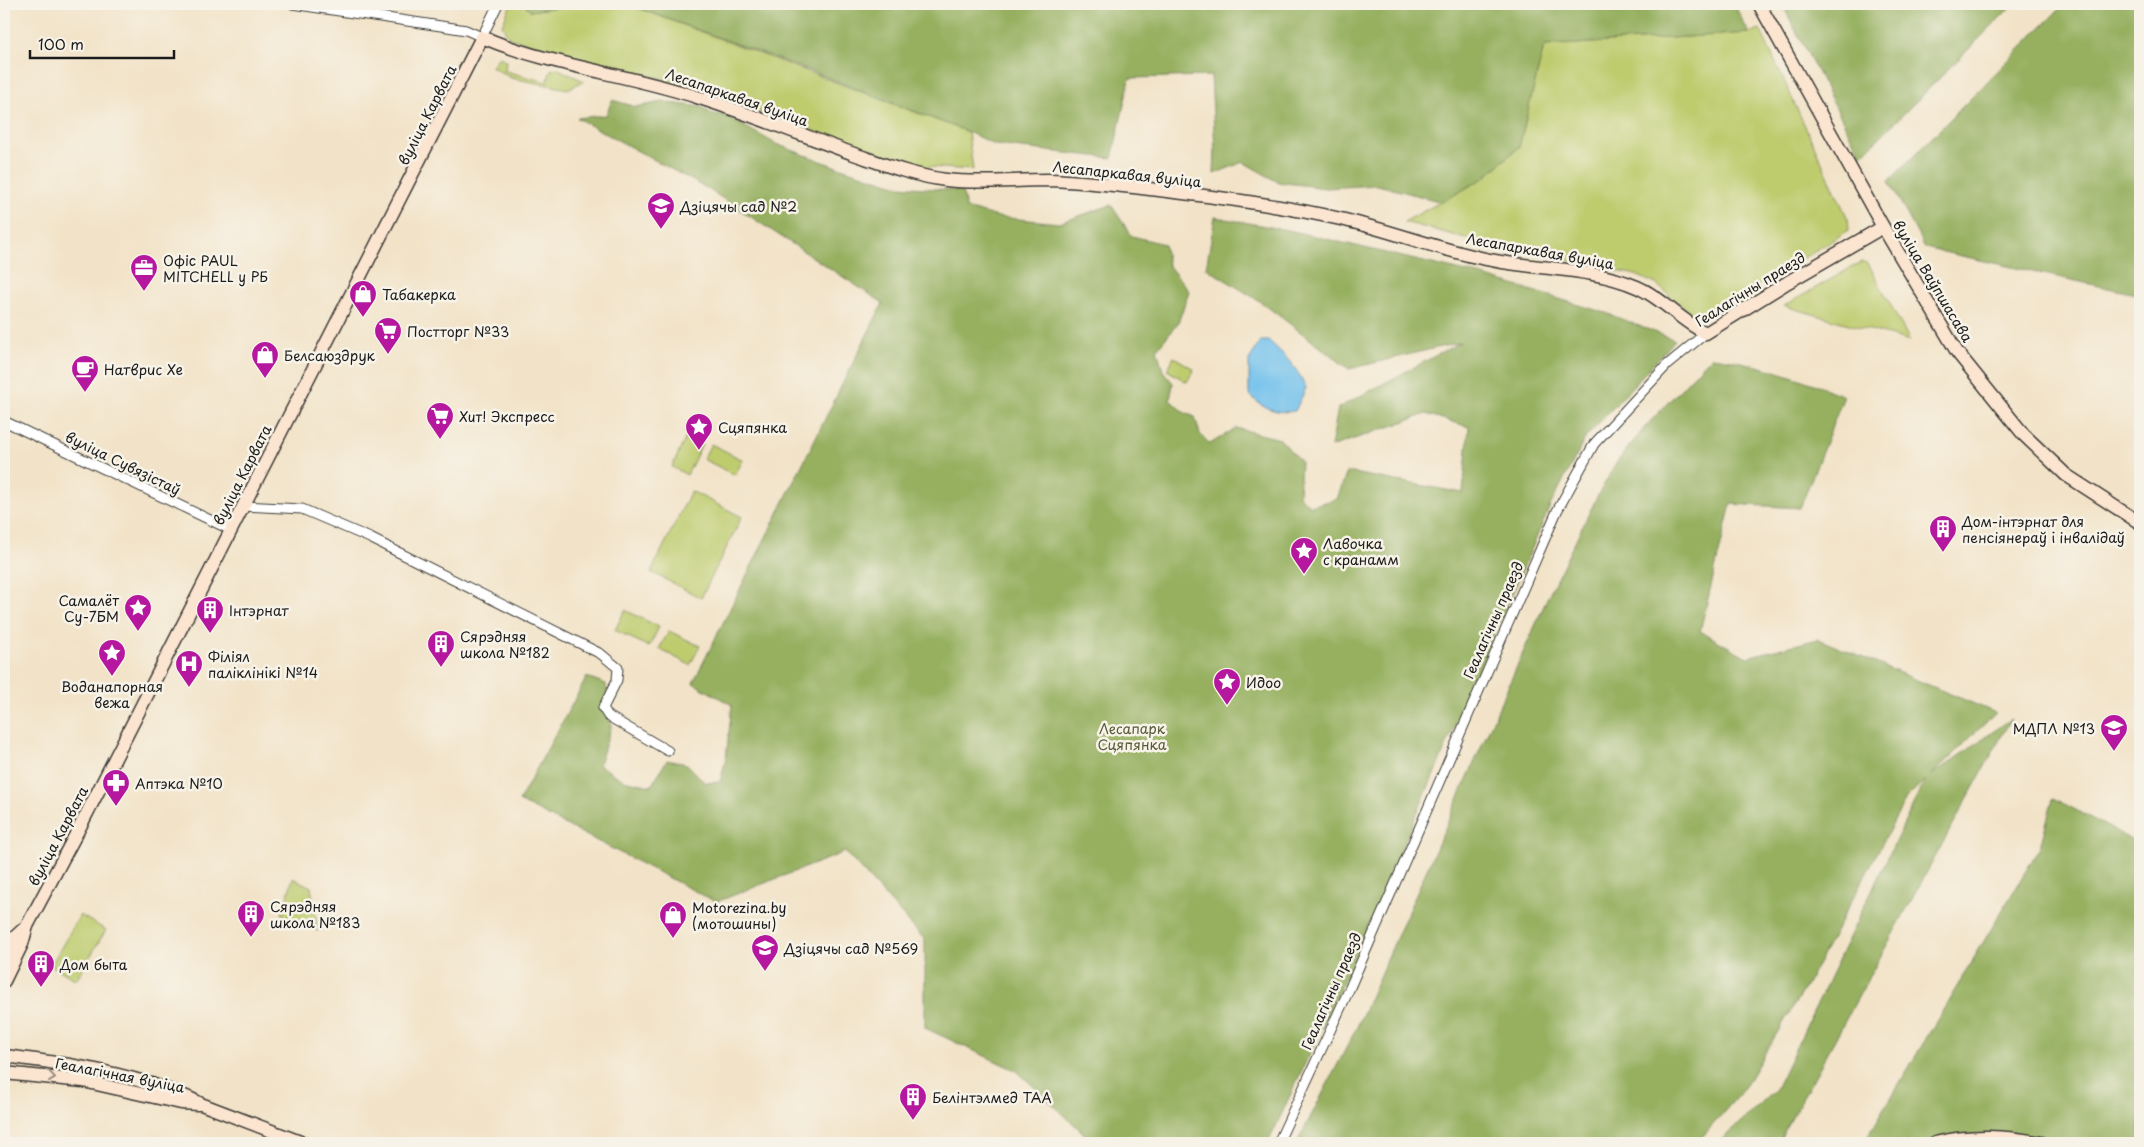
<svg xmlns="http://www.w3.org/2000/svg" width="2144" height="1147" font-family="'Playpen Sans',sans-serif">
  <rect width="100%" height="100%" fill="#f7f3e8"/>
  <filter id="ink" filterUnits="userSpaceOnUse"><feTurbulence type="fractalNoise" baseFrequency=".02" numOctaves="2"/><feDisplacementMap in="SourceGraphic" scale="10" xChannelSelector="R" yChannelSelector="G"/><feConvolveMatrix kernelMatrix="1 2 1 2 8 2 1 2 1" color-interpolation-filters="sRGB"/></filter>
  <filter id="wash" filterUnits="userSpaceOnUse"><feTurbulence type="fractalNoise" baseFrequency=".0096" numOctaves="4" result="noise"/><feDisplacementMap in="SourceGraphic" scale="20" xChannelSelector="R" yChannelSelector="G"/><feGaussianBlur stdDeviation="1.12" result="paint"/><feColorMatrix in="noise" values="0 0 0 0 0 0 0 0 0 0 0 0 0 0 0 0 0 1.4 0 .05"/><feComposite in="paint" operator="in"/></filter>
  <g filter="url(#wash)">
    <rect width="100%" height="100%" fill="#f2e3c8"/>
    <g fill="#becc6e" stroke="#6d7445">
      <polygon points="511,4 524,4 530,11 572,5 638,8 968,132 973,170 916,166 663,79 602,65 509,38 502,25"/>
      <polygon points="1760,29 1848,219 1849,230 1700,321 1656,284 1636,275 1469,239 1404,222 1484,178 1519,147 1544,46 1749,33"/>
      <polygon points="499,56 506,61 505,71 547,82 551,70 556,68 584,81 568,89 511,78 492,67"/>
      <polygon points="1861,262 1868,263 1910,341 1784,306"/>
      <polygon points="1174,357 1194,369 1187,382 1167,370"/>
      <polygon points="686,437 702,444 687,475 672,467"/>
      <polygon points="711,444 743,460 735,475 703,459"/>
      <polygon points="691,491 742,517 701,598 651,572"/>
      <polygon points="625,610 659,627 649,647 615,630"/>
      <polygon points="669,631 700,646 690,665 659,649"/>
      <polygon points="293,878 311,887 318,931 282,914"/>
      <polygon points="80,915 106,930 76,980 51,965"/>
    </g>
    <g fill="#96b061" stroke="#59663e">
      <polygon points="524,4 1734,4 1749,33 1544,46 1519,147 1484,178 1442,202 1378,185 1326,188 1278,182 1243,162 1214,174 1215,149 1211,76 1130,78 1112,158 995,145 968,132 813,72 638,8 572,5 530,11"/>
      <polygon points="1782,4 2014,4 1861,156"/>
      <polygon points="2064,4 2140,4 2140,295 1925,248 1889,181"/>
      <polygon points="612,100 636,107 662,102 702,107 710,113 726,116 776,144 834,166 899,186 962,191 966,208 998,217 1059,223 1111,205 1132,236 1164,244 1168,265 1189,291 1178,323 1157,349 1163,371 1173,383 1170,400 1183,412 1195,417 1200,434 1210,444 1236,428 1280,439 1301,462 1299,495 1310,506 1337,499 1347,472 1463,493 1469,427 1426,414 1331,447 1338,408 1461,342 1349,369 1261,302 1206,268 1215,217 1293,231 1483,276 1606,313 1675,340 1586,437 1551,504 1357,952 1268,1143 1094,1143 1017,1071 925,1028 925,940 845,852 716,902 519,801 587,677 606,684 611,727 599,765 623,780 651,786 667,760 687,764 705,783 720,782 726,758 732,705 693,683 883,303 708,189 577,118 606,115"/>
      <path d="M 1711,357 C 1751,361 1806,380 1844,396 L 1800,508 L 1731,504 L 1700,631 L 1747,657 L 1818,639 L 1996,713 L 1930,776 L 2011,719 L 1778,1143 L 1718,1143 L 1776,1089 L 1925,780 L 1907,797 L 1811,977 L 1742,1091 L 1697,1143 L 1297,1143 L 1356,1029 L 1550,592 L 1597,497 L 1618,460 L 1646,426 Z"/>
      <polygon points="2053,798 2140,844 2140,1143 1864,1143 2040,847"/>
    </g>
    <path fill="#72c1ec" stroke="#476e84" d="M 1261,341 L 1269,341 C 1283,353 1299,370 1306,388 L 1295,411 C 1275,414 1262,408 1249,394 L 1249,360 Z"/>
  </g>
  <g filter="url(#ink)">
    <g fill="none" stroke-linecap="round" stroke-linejoin="round">
      <defs>
        <g id="street">
          <polyline points="292,4 441,26 466,30 482,37 498,4"/>
          <polyline points="4,421 231,530"/>
          <polyline points="243,506 302,509 370,538 601,654 618,668 617,680 603,708 608,716 668,751"/>
          <polyline points="1278,1143 1348,992 1557,511 1594,444 1667,365 1706,333"/>
        </g>
        <g id="secondary">
          <polyline points="1759,4 1883,227 1957,352 2024,435 2066,475 2140,523"/>
          <polyline points="4,955 13,939 27,926"/>
          <path d="M 4,981 L 22,944 L 27,926 L 83,821 L 482,37 C 551,66 627,74 697,97 C 750,114 802,135 854,154 C 883,164 914,176 946,180 C 979,184 1014,180 1048,180 C 1082,181 1116,185 1150,189 C 1215,197 1281,205 1345,220 C 1391,231 1435,248 1481,258 C 1532,270 1588,266 1637,287 C 1663,298 1680,321 1706,333 L 1788,282 L 1883,227"/>
          <path d="M 4,1056 C 54,1062 103,1069 151,1084 C 169,1090 185,1095 201,1104 L 303,1143"/>
          <polyline points="4,1073 83,1081 181,1103 198,1104"/>
          <path d="M 1935,1143 C 1972,1134 2006,1136 2042,1143"/>
        </g>
      </defs>
      <use href="#street" stroke="#3c3a36" stroke-width="11"/>
      <use href="#secondary" stroke="#3c3a36" stroke-width="15"/>
      <use href="#street" stroke="#fff" stroke-width="9"/>
      <use href="#secondary" stroke="#fce5d0" stroke-width="12"/>
    </g>
    <defs><path id="oneway-chevron" d="M-2-3.5L2.5 0L-2 3.5" fill="none" stroke-width="1.6" stroke-linecap="round" stroke-linejoin="round" transform="scale(1.25)"/></defs>
    <use stroke="#978b7f" href="#oneway-chevron" transform="translate(52 1077) rotate(7)"/>
  </g>
  <defs>
    <symbol id="school-pin" viewBox="-11 -11 22 30"><path d="M0 17L-7.5 6A9.5 9.5 0 1 1 7.5 6Z" fill="#b5179e" stroke="#f7f3e8"/><path d="M0-5L7-2L0 1L-7-2ZM-4 1L0 2.5L4 1V4Q0 6-4 4Z" fill="#fff"/></symbol>
    <symbol id="office-pin" viewBox="-11 -11 22 30"><path d="M0 17L-7.5 6A9.5 9.5 0 1 1 7.5 6Z" fill="#b5179e" stroke="#f7f3e8"/><path d="M-6-3h4V-5.5h4V-3h4V5H-6ZM-1-4.5V-3h2v-1.5ZM-6 0V1H6V0Z" fill="#fff"/></symbol>
    <symbol id="shop-pin" viewBox="-11 -11 22 30"><path d="M0 17L-7.5 6A9.5 9.5 0 1 1 7.5 6Z" fill="#b5179e" stroke="#f7f3e8"/><path d="M-5-2.5h2.3a2.7 3.5 0 0 1 5.4 0H5L5.5 6h-11ZM-1.5-2.5h3a1.5 2.3 0 0 0-3 0Z" fill="#fff"/></symbol>
    <symbol id="supermarket-pin" viewBox="-11 -11 22 30"><path d="M0 17L-7.5 6A9.5 9.5 0 1 1 7.5 6Z" fill="#b5179e" stroke="#f7f3e8"/><path d="M-6-5.5h2.5l.6 2H6L4.5 2H-2.5L-4.4-4H-6ZM-1.5 3.2a1.3 1.3 0 1 0 .1 0ZM3 3.2a1.3 1.3 0 1 0 .1 0Z" fill="#fff"/></symbol>
    <symbol id="cafe-pin" viewBox="-11 -11 22 30"><path d="M0 17L-7.5 6A9.5 9.5 0 1 1 7.5 6Z" fill="#b5179e" stroke="#f7f3e8"/><path d="M-5.5-4.5H6V0H3Q3 3.5 0 3.5H-2.5Q-5.5 3.5-5.5 0ZM3-3.2v2h1.7v-2ZM-6 4.5H4V6H-6Z" fill="#fff"/></symbol>
    <symbol id="sight-pin" viewBox="-11 -11 22 30"><path d="M0 17L-7.5 6A9.5 9.5 0 1 1 7.5 6Z" fill="#b5179e" stroke="#f7f3e8"/><path d="M0-6L1.8-2.2L6-1.7L2.9 1.2L3.7 5.4L0 3.3L-3.7 5.4L-2.9 1.2L-6-1.7L-1.8-2.2Z" fill="#fff"/></symbol>
    <symbol id="building-pin" viewBox="-11 -11 22 30"><path d="M0 17L-7.5 6A9.5 9.5 0 1 1 7.5 6Z" fill="#b5179e" stroke="#f7f3e8"/><path d="M-4-6H4V6H1V3H-1V6H-4ZM-2.5-4.3h1.7v1.8h-1.7ZM.8-4.3h1.7v1.8H.8ZM-2.5-1h1.7V.8h-1.7ZM.8-1h1.7V.8H.8Z" fill="#fff"/></symbol>
    <symbol id="hospital-pin" viewBox="-11 -11 22 30"><path d="M0 17L-7.5 6A9.5 9.5 0 1 1 7.5 6Z" fill="#b5179e" stroke="#f7f3e8"/><path d="M-5-5h3v3.5h4V-5h3V5h-3V1.5h-4V5h-3Z" fill="#fff"/></symbol>
    <symbol id="university-pin" viewBox="-11 -11 22 30"><path d="M0 17L-7.5 6A9.5 9.5 0 1 1 7.5 6Z" fill="#b5179e" stroke="#f7f3e8"/><path d="M0-5L7-2L0 1L-7-2ZM-4 1L0 2.5L4 1V4Q0 6-4 4Z" fill="#fff"/></symbol>
    <symbol id="pharmacy-pin" viewBox="-11 -11 22 30"><path d="M0 17L-7.5 6A9.5 9.5 0 1 1 7.5 6Z" fill="#b5179e" stroke="#f7f3e8"/><path d="M-2-6h4v4h4v4h-4v4h-4v-4h-4v-4h4Z" fill="#fff"/></symbol>
  </defs>
  <g fill-rule="evenodd">
    <use href="#school-pin" x="645" y="190" width="32" height="43"/>
    <use href="#office-pin" x="128" y="252" width="32" height="43"/>
    <use href="#shop-pin" x="347" y="278" width="32" height="43"/>
    <use href="#supermarket-pin" x="372" y="315" width="32" height="43"/>
    <use href="#shop-pin" x="249" y="339" width="32" height="43"/>
    <use href="#cafe-pin" x="69" y="353" width="32" height="43"/>
    <use href="#supermarket-pin" x="424" y="400" width="32" height="43"/>
    <use href="#sight-pin" x="683" y="411" width="32" height="43"/>
    <use href="#building-pin" x="1927" y="513" width="32" height="43"/>
    <use href="#sight-pin" x="1288" y="535" width="32" height="43"/>
    <use href="#sight-pin" x="122" y="592" width="32" height="43"/>
    <use href="#building-pin" x="194" y="594" width="32" height="43"/>
    <use href="#building-pin" x="425" y="628" width="32" height="43"/>
    <use href="#sight-pin" x="96" y="637" width="32" height="43"/>
    <use href="#hospital-pin" x="173" y="648" width="32" height="43"/>
    <use href="#sight-pin" x="1211" y="666" width="32" height="43"/>
    <use href="#university-pin" x="2098" y="712" width="32" height="43"/>
    <use href="#pharmacy-pin" x="100" y="767" width="32" height="43"/>
    <use href="#building-pin" x="235" y="898" width="32" height="43"/>
    <use href="#shop-pin" x="657" y="899" width="32" height="43"/>
    <use href="#school-pin" x="749" y="932" width="32" height="43"/>
    <use href="#building-pin" x="25" y="948" width="32" height="43"/>
    <use href="#building-pin" x="897" y="1081" width="32" height="43"/>
  </g>
  <g text-anchor="middle" dominant-baseline="central" stroke-width="5" stroke-linejoin="round" paint-order="stroke">
    <g font-size="14" fill="#1c1c1c" stroke="#f7f3e8">
      <text transform="translate(737 97) rotate(19)">Лесапаркавая вуліца</text>
      <text transform="translate(427 115) rotate(-63)">вуліца Карвата</text>
      <text transform="translate(1127 174) rotate(6)">Лесапаркавая вуліца</text>
      <text transform="translate(1540 251) rotate(10)">Лесапаркавая вуліца</text>
      <text transform="translate(1933 281) rotate(59)">вуліца Ваўпшасава</text>
      <text transform="translate(1750 289) rotate(-32)">Геалагічны праезд</text>
      <text transform="translate(123 463) rotate(26)">вуліца Сувязістаў</text>
      <text transform="translate(242 475) rotate(-63)">вуліца Карвата</text>
      <text transform="translate(1493 620) rotate(-66)">Геалагічны праезд</text>
      <text transform="translate(58 836) rotate(-62)">вуліца Карвата</text>
      <text transform="translate(1331 991) rotate(-66)">Геалагічны праезд</text>
      <text transform="translate(120 1075) rotate(11)">Геалагічная вуліца</text>
    </g>
    <g font-size="14" fill="#1c1c1c" stroke="#f7f3e8" text-anchor="start">
      <text x="680" y="206">Дзіцячы сад №2</text>
      <text x="163" y="260">Офіс PAUL<tspan x="163" dy="16">MITCHELL у РБ</tspan></text>
      <text x="382" y="294">Табакерка</text>
      <text x="407" y="331">Постторг №33</text>
      <text x="284" y="355">Белсаюздрук</text>
      <text x="104" y="369">Натврис Хе</text>
      <text x="459" y="416">Хит! Экспресс</text>
      <text x="718" y="427">Сцяпянка</text>
      <text x="1962" y="521">Дом-інтэрнат для<tspan x="1962" dy="16">пенсіянераў і інвалідаў</tspan></text>
      <text x="1323" y="543">Лавочка<tspan x="1323" dy="16">с кранамм</tspan></text>
      <text x="119" y="600" text-anchor="end">Самалёт<tspan x="119" dy="16">Су-7БМ</tspan></text>
      <text x="229" y="610">Інтэрнат</text>
      <text x="460" y="636">Сярэдняя<tspan x="460" dy="16">школа №182</tspan></text>
      <text x="208" y="656">Філіял<tspan x="208" dy="16">паліклінікі №14</tspan></text>
      <text x="1246" y="682">Идоо</text>
      <text x="112" y="686" text-anchor="middle">Воданапорная<tspan x="112" dy="16">вежа</tspan></text>
      <text x="2095" y="728" text-anchor="end">МДПЛ №13</text>
      <text x="135" y="783">Аптэка №10</text>
      <text x="270" y="906">Сярэдняя<tspan x="270" dy="16">школа №183</tspan></text>
      <text x="692" y="907">Motorezina.by<tspan x="692" dy="16">(мотошины)</tspan></text>
      <text x="784" y="948">Дзіцячы сад №569</text>
      <text x="60" y="964">Дом быта</text>
      <text x="932" y="1097">Белінтэлмед ТАА</text>
    </g>
    <g font-size="14" fill="#555a39" stroke="#f7f3e8">
      <text x="1132" y="728">Лесапарк<tspan x="1132" dy="16">Сцяпянка</tspan></text>
    </g>
  </g>
  <rect width="2144" height="1147" fill="none" stroke="#f7f3e8" stroke-width="20"/>
  <path d="M30 50v8h144v-8" fill="none" stroke="#1c1c1c" stroke-width="2.5"/>
  <text x="38" y="50" font-size="15" fill="#1c1c1c" stroke="#f7f3e8" stroke-width="4" paint-order="stroke">100 m</text>
</svg>
